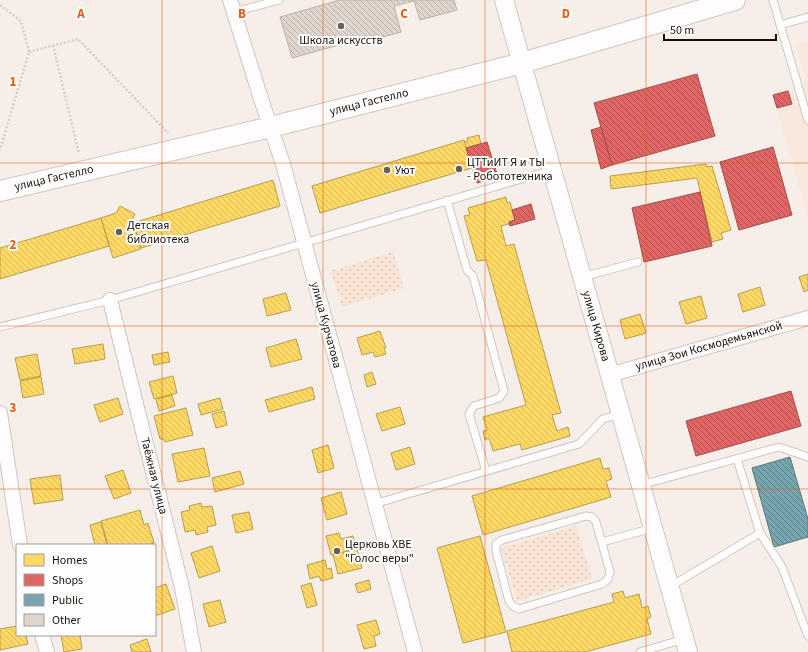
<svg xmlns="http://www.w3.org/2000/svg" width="808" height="652" font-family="'Source Sans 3',sans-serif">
  <defs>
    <pattern id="park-dots" width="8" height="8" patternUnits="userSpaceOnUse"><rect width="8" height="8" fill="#f9e4d6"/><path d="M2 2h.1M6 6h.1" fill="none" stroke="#d5c3b6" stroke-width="1.8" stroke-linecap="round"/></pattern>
    <pattern id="homes-back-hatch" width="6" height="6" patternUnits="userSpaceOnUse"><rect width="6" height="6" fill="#ffd966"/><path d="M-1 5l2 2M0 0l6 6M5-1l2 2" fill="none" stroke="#dab957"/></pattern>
    <pattern id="shops-back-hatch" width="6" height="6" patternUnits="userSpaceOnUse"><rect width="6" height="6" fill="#e06666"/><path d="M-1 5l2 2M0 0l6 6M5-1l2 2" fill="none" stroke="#b55352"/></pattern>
    <pattern id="public-back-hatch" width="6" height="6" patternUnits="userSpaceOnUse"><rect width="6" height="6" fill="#76a5af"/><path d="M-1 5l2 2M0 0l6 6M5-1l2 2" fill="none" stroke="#60858d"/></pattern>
    <pattern id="building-back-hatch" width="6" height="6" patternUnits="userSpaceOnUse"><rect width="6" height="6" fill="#e0d5cd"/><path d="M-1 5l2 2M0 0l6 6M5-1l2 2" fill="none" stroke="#c0b6af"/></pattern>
  </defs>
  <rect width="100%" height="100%" fill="#f5eee9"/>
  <polygon fill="#f9e8dd" points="808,41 808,217 773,95 807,85 795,44"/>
  <g fill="url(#park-dots)">
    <polygon points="393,252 404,288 342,307 331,271"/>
    <polygon points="576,526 592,579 517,601 501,548"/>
  </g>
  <g fill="url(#homes-back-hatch)" stroke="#bb9d4a">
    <polygon points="479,135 481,144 466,148 464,142 468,141 467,138"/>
    <polygon points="464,140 472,168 320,213 312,186"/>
    <polygon points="706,164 707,167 712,166 731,230 721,233 723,239 712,242 697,178 611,189 610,176"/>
    <polygon points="273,180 280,206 141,248 133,223"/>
    <polygon points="506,197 507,203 510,202 515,220 509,222 509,224 501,226 506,246 514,244 561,413 552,415 557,431 568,427 570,436 522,450 520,444 493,451 489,438 485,440 483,431 487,430 483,417 526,405 486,260 477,261 464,216 470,215 468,208"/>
    <polygon points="120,206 135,214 132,220 141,249 113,258 101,218 116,213"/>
    <polygon points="101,218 109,246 0,279 0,248"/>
    <polygon points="808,274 808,290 804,292 799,277"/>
    <polygon points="760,287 765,305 743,312 738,294"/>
    <polygon points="286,293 291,310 267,316 263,299"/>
    <polygon points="701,296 707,318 686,324 679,302"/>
    <polygon points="640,314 646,333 625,339 620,320"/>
    <polygon points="380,331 386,348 384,348 386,354 375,357 373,352 362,355 357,338"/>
    <polygon points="296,339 302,359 271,367 266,348"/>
    <polygon points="103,344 105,359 75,364 72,349"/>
    <polygon points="168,352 170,362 154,365 152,355"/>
    <polygon points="37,354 41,376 20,380 15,358"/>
    <polygon points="372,372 376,384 367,387 364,375"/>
    <polygon points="173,376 177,393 154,399 149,382"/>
    <polygon points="41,377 44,394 23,398 20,381"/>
    <polygon points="312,387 315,399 269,412 265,400"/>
    <polygon points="172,395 175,406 159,411 156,399"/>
    <polygon points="118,398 123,414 100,422 94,405"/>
    <polygon points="220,398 223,409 201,415 198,404"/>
    <polygon points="400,407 405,424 382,431 376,414"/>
    <polygon points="186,408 193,435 165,442 164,439 160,439 154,416"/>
    <polygon points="224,411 227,425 216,428 212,414"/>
    <polygon points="328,445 334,468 318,473 312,450"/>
    <polygon points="410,447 415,464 396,470 391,453"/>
    <polygon points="204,448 210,476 178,482 172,454"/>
    <polygon points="600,458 603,469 609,468 612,479 606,481 611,497 483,535 472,496"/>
    <polygon points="123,470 131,493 114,499 105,476"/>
    <polygon points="240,471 244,484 215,492 212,478"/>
    <polygon points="60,475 63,500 34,504 30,479"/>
    <polygon points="341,492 347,514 327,520 321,498"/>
    <polygon points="201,503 202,507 212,506 216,525 207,527 208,532 196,535 195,530 185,532 181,512 190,510 189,506"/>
    <polygon points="140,510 144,525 148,523 154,543 146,545 108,545 101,521"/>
    <polygon points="249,512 253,529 236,533 232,515"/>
    <polygon points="101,522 107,545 95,545 90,525"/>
    <polygon points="339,533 341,539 353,536 357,549 331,555 326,536"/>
    <polygon points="480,536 506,632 463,643 437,548"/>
    <polygon points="212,546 220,571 199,578 191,553"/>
    <polygon points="357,549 362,568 338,574 333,555"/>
    <polygon points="325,560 327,569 331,568 333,578 321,581 319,576 310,579 307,565"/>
    <polygon points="369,580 371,589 358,593 355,584"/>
    <polygon points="311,583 317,605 307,608 301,586"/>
    <polygon points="166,584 175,609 155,616 155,588"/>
    <polygon points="623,591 625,598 639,594 642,608 648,606 651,617 647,619 651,634 585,652 512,652 507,631 614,602 612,594"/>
    <polygon points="220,600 226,622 209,627 203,604"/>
    <polygon points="376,620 380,634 374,636 376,646 364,649 357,625"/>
    <polygon points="17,626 17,635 26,635 28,644 0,650 0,629"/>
    <polygon points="61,635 80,635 82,649 64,652"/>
    <polygon points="147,639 151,652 132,652 130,645"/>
  </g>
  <g fill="url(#shops-back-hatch)" stroke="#a54c4a">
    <polygon points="697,74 715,136 612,165 594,103"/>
    <polygon points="788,91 792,104 777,108 773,95"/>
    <polygon points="601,127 612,165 601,169 591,130"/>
    <polygon points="487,142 498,177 477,183 466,148"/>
    <polygon points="773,147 792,215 739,230 720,162"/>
    <polygon points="700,192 712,246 644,262 632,208"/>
    <polygon points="531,204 535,219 510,226 509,222 515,220 512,210"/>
    <polygon points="791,391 801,426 696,456 686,421"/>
  </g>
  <polygon fill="url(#public-back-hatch)" stroke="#5b787d" points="790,457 808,519 808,537 774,547 752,468"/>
  <polygon fill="url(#building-back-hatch)" stroke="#bbb3ac" points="340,0 454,0 457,10 420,20 414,1 394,6 401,32 379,38 378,34 292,58 280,17"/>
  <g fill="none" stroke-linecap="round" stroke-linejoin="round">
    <defs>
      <g id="service">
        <polyline points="773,0 808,120"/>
        <polyline points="234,12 279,0"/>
        <polyline points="780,25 808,17"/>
        <polyline points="447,200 467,270 473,276 504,391 499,398 474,406 469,414 486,471"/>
        <polyline points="582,277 638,262"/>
        <polyline points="0,327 110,300 552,170"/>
        <polyline points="737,459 760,533 782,567 808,636"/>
        <polyline points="641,485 779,447 808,457"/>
        <polyline points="374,504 579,444 603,419 620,414"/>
        <polygon points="586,516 592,517 596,522 610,572 608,579 602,584 519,609 513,606 509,601 496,551 496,544 502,540"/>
        <polyline points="602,542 653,528"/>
        <polyline points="671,586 760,533"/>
        <polyline points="640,652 684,639"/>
      </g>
      <g id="minor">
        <polyline points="230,0 262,102 283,164 415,652"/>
        <polyline points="110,300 182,588 194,652"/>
        <polyline points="609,375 808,318"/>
        <polyline points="0,413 20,545"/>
        <polyline points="42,635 47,652"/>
      </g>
      <polyline id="tertiary" points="504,0 688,652"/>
      <polyline id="secondary" points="0,191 271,127 522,63 735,0"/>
    </defs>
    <use href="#service" stroke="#d0c6c0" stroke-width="9"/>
    <use href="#minor" stroke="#d0c6c0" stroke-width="16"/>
    <use href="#tertiary" stroke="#d0c6c0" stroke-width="20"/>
    <use href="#secondary" stroke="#d0c6c0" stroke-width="22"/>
    <g stroke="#d1d0cd" stroke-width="2.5" stroke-dasharray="2 2" stroke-linecap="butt">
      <polyline points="0,5 21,21 29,52 0,150"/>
      <polyline points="53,45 79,154"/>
      <polyline points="29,52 78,39 168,133"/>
    </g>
    <use href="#service" stroke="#fefcfc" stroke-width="7"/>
    <use href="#minor" stroke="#fefcfc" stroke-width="14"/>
    <use href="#tertiary" stroke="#fefcfc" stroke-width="18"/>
    <use href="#secondary" stroke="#fefcfc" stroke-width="20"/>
  </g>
  <path fill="none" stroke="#e8590c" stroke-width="1" stroke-opacity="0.55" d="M 162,0 L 162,652M 323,0 L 323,652M 485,0 L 485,652M 646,0 L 646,652M 0,163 L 808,163M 0,326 L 808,326M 0,489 L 808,489"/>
  <g fill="#675e57" stroke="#fdfdfd" stroke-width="1.5">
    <circle cx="341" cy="26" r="4"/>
    <circle cx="459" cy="169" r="4"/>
    <circle cx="387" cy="170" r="4"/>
    <circle cx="119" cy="232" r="4"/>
    <circle cx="337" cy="551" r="4"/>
  </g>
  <g text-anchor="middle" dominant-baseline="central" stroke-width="4" stroke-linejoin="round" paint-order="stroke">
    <g font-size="12" fill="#1b1009" stroke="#fdfdfd" text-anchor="start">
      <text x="341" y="40" text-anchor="middle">Школа искусств</text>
      <text x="467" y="162">ЦТТиИТ Я и ТЫ<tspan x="467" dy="14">- Робототехника</tspan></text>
      <text x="395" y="170">Уют</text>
      <text x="127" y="225">Детская<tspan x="127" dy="14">библиотека</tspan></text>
      <text x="345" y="544">Церковь ХВЕ<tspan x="345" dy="14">"Голос веры"</tspan></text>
    </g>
    <g font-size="12" fill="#1b1009" stroke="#fdfdfd">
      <text transform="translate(369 102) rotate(-14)">улица Гастелло</text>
      <text transform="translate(54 178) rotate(-13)">улица Гастелло</text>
      <text transform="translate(326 325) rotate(75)">улица Курчатова</text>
      <text transform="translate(596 326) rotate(74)">улица Кирова</text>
      <text transform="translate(709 346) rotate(-16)">улица Зои Космодемьянской</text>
      <text transform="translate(154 476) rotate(76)">Таёжная улица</text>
    </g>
  </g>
  <g font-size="13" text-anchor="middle" font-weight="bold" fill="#e8590c" stroke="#fdfdfd" stroke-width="4" stroke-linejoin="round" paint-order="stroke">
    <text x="81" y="18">A</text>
    <text x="242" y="18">B</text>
    <text x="404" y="18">C</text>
    <text x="566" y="18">D</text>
    <text x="13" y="86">1</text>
    <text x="13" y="249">2</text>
    <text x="13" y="412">3</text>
  </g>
  <rect x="16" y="544" width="140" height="92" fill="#fdfdfd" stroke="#a39e9b"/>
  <rect x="24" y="554" width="20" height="12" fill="#ffd966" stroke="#a39e9b"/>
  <text x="52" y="564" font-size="12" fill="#1b1009">Homes</text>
  <rect x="24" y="574" width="20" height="12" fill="#e06666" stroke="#a39e9b"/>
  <text x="52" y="584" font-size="12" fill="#1b1009">Shops</text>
  <rect x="24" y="594" width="20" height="12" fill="#76a5af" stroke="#a39e9b"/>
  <text x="52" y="604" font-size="12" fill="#1b1009">Public</text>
  <rect x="24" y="614" width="20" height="12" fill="#e0d5cd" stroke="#a39e9b"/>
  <text x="52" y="624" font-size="12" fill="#1b1009">Other</text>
  <path d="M664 34v6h112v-6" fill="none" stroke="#1b1009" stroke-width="2"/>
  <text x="670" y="34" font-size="12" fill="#1b1009" stroke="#fdfdfd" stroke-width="3" paint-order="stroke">50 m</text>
</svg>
